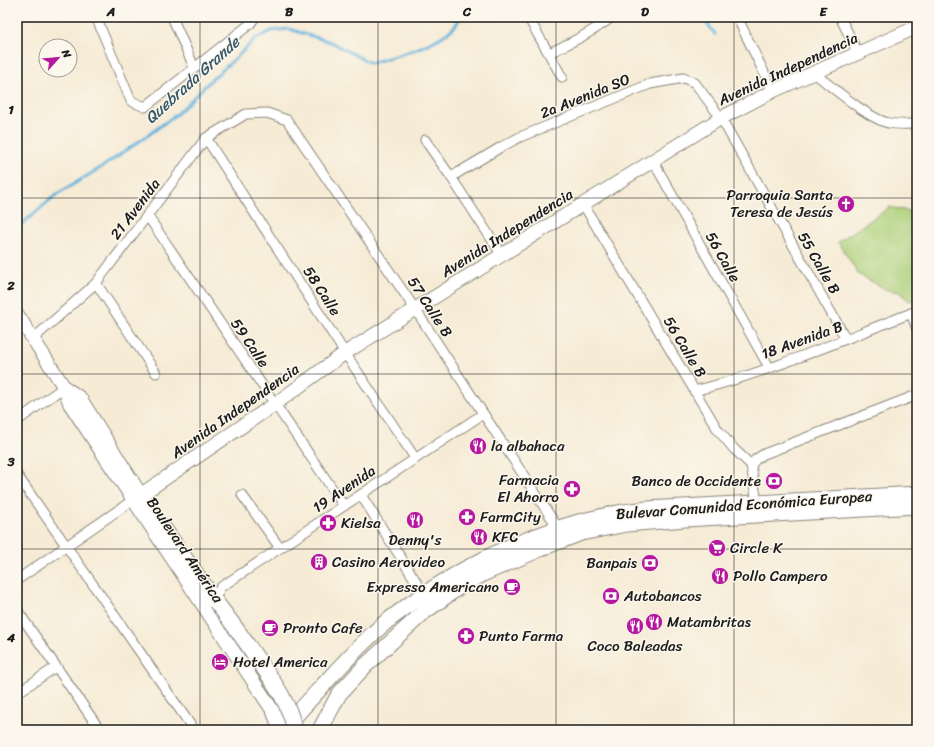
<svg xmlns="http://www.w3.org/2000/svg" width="934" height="747" font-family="Sriracha,sans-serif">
  <rect width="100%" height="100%" fill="#fbf7ec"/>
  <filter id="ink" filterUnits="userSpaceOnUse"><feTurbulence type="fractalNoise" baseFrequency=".025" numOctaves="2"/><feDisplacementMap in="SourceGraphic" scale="8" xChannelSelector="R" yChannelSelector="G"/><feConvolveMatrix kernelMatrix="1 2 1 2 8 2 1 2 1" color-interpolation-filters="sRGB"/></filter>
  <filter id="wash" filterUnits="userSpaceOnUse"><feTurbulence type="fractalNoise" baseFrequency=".012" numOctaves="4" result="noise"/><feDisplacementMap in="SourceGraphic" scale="16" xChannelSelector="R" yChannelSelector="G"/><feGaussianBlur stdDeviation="0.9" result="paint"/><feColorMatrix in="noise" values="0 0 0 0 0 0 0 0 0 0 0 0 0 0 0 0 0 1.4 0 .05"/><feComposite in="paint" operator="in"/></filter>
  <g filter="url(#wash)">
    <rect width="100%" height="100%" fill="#f6ebd5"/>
    <polygon fill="#accf78" stroke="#64764a" points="890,207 917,213 917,299 909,301 899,292 887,290 858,274 838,242"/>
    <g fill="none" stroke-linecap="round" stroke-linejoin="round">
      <g stroke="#62b2dd" stroke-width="3">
        <polyline points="702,17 715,34"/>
        <path d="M 17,228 L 57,194 L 102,167 L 147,136 L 178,113 L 212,79 L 238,56 L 254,40 L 271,31 L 289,29 L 331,42 L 370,63 C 394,57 452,42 460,17"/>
      </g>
    </g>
  </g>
  <g filter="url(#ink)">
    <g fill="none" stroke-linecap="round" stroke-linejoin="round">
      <defs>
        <g id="street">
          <polyline points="96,17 131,101 145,107 250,24 255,17"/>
          <polyline points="172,17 194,67"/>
          <polyline points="528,17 562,77"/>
          <polyline points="737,17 773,91"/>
          <polyline points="840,17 858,53"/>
          <path d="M 549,53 C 571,43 593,32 612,17"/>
          <path d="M 814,73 C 831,86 870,120 889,123 C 898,125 908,124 917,124"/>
          <polyline points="206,138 345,353 415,458"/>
          <polyline points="425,140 451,177 502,255"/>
          <polyline points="653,161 769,367"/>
          <polyline points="451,177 501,147 520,137 650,84 684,78 695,83 721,118 846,339"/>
          <polyline points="583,204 718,430 734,449 751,465 757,503"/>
          <polyline points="147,215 344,506"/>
          <polyline points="96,283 156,373"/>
          <polyline points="911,313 917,329"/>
          <polyline points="33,339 96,283 206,138 246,114 267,113 287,120 415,309 558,528"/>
          <path d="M 694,391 C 771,372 843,339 917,311"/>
          <polyline points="17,421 64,387"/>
          <polyline points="751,465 756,459 764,454 917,395"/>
          <polyline points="17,475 194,730"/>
          <polyline points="242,495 280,548"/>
          <polyline points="361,495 424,594"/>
          <polyline points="17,580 133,500"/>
          <polyline points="214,599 221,587 483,414"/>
          <polyline points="17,610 100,730"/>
          <polyline points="17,693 56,667"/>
        </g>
        <g id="secondary">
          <polyline points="17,314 64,387 70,404 273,711 278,724 278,730"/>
          <polyline points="64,387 80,398 166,535"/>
          <polyline points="133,500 275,404 345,353 721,118 773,91 917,27"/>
        </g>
        <g id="primary">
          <polyline points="162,526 216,602"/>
          <path d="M 283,730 C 300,710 318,691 336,671 C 352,654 368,637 386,622 C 449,572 528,531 608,515 C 621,512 634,511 647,509 L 917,494"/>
          <polyline points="320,730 339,694 365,666 424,612 459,587 487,572 547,546 581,533 627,524 685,519 917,506"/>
        </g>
      </defs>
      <use href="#street" stroke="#898478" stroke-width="11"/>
      <use href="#secondary" stroke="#898478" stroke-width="15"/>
      <use href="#primary" stroke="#898478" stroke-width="17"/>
      <use href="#street" stroke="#fff" stroke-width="9"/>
      <use href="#secondary" stroke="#fff" stroke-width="13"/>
      <use href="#primary" stroke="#fff" stroke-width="15"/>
      <defs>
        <path id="primary-bridge" d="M 216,602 C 230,620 243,638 256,657 C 274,683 287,698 295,730"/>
      </defs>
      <use href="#primary-bridge" stroke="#898478" stroke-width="17" stroke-linecap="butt"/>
      <use href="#primary-bridge" stroke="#fff" stroke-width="15"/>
    </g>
  </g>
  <path fill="none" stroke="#1c1c1c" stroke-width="1" stroke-opacity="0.55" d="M 200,17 L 200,730M 378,17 L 378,730M 556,17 L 556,730M 734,17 L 734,730M 17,198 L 917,198M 17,374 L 917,374M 17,549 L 917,549"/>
  <defs>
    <symbol id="church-disc" viewBox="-11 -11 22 22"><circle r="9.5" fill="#b5179e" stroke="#fbf7ec"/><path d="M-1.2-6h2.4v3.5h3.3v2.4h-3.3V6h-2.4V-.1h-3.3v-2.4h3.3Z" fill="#fff"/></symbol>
    <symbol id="restaurant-disc" viewBox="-11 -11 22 22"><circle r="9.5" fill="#b5179e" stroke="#fbf7ec"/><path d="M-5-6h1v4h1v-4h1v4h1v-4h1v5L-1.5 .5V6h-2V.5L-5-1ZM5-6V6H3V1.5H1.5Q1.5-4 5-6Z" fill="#fff"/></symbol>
    <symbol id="bank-disc" viewBox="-11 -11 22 22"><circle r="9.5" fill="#b5179e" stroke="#fbf7ec"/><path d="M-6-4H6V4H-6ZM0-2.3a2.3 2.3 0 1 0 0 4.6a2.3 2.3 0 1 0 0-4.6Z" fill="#fff"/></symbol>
    <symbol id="pharmacy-disc" viewBox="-11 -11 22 22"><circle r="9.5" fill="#b5179e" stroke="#fbf7ec"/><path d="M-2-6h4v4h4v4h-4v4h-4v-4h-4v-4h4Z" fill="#fff"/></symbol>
    <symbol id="supermarket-disc" viewBox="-11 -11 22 22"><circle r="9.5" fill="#b5179e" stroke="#fbf7ec"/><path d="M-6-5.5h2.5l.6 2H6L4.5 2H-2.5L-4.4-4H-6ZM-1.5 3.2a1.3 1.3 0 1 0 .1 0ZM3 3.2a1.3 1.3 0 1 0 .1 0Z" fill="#fff"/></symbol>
    <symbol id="building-disc" viewBox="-11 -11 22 22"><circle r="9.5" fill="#b5179e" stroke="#fbf7ec"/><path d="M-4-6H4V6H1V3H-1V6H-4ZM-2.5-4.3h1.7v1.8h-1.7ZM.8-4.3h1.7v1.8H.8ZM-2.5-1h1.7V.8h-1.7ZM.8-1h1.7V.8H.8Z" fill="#fff"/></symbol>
    <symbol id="cafe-disc" viewBox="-11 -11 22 22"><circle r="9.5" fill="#b5179e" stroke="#fbf7ec"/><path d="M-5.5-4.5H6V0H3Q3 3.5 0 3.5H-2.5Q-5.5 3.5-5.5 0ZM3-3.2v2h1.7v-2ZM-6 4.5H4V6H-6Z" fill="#fff"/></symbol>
    <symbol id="hotel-disc" viewBox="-11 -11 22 22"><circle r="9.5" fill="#b5179e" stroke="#fbf7ec"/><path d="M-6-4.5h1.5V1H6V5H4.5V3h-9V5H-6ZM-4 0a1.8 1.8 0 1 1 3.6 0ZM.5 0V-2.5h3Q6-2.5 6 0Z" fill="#fff"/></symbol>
  </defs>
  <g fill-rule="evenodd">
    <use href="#church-disc" x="836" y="194" width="20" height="20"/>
    <use href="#restaurant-disc" x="468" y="436" width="20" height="20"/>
    <use href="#bank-disc" x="764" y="471" width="20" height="20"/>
    <use href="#pharmacy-disc" x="562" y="479" width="20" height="20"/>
    <use href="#pharmacy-disc" x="457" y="507" width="20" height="20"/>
    <use href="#restaurant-disc" x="405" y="510" width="20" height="20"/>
    <use href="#pharmacy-disc" x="318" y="513" width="20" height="20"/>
    <use href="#restaurant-disc" x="469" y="527" width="20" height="20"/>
    <use href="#supermarket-disc" x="707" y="538" width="20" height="20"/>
    <use href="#building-disc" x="309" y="552" width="20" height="20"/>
    <use href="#bank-disc" x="640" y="553" width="20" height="20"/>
    <use href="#restaurant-disc" x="710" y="566" width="20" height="20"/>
    <use href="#cafe-disc" x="502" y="577" width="20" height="20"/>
    <use href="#bank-disc" x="601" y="586" width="20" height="20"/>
    <use href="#restaurant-disc" x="644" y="612" width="20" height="20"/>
    <use href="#restaurant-disc" x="625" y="616" width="20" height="20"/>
    <use href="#cafe-disc" x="260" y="618" width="20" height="20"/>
    <use href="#pharmacy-disc" x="456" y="626" width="20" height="20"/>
    <use href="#hotel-disc" x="210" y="652" width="20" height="20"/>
  </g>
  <g text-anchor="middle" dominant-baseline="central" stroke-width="3" stroke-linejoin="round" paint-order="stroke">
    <g font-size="15" fill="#1c1c1c" stroke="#fbf7ec">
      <text transform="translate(788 69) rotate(-25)">Avenida Independencia</text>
      <text transform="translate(585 96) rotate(-22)">2a Avenida SO</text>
      <text transform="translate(135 209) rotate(-53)">21 Avenida</text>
      <text transform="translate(507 233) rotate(-32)">Avenida Independencia</text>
      <text transform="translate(723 257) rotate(61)">56 Calle</text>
      <text transform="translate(819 263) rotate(60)">55 Calle B</text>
      <text transform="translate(322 291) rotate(57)">58 Calle</text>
      <text transform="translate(430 307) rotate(57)">57 Calle B</text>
      <text transform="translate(802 340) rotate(-20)">18 Avenida B</text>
      <text transform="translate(250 343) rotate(56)">59 Calle</text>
      <text transform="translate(685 347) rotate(59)">56 Calle B</text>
      <text transform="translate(235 411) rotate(-35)">Avenida Independencia</text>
      <text transform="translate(344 489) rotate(-34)">19 Avenida</text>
      <text transform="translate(744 505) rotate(-4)">Bulevar Comunidad Económica Europea</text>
      <text transform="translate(185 550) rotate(56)">Boulevard América</text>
    </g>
    <g font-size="15" fill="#1c1c1c" stroke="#fbf7ec" text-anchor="start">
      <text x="833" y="195" text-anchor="end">Parroquia Santa<tspan x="833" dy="17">Teresa de Jesús</tspan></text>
      <text x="491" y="446">la albahaca</text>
      <text x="559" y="480" text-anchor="end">Farmacia<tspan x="559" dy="17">El Ahorro</tspan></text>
      <text x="761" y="481" text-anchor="end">Banco de Occidente</text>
      <text x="480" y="517">FarmCity</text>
      <text x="341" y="523">Kielsa</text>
      <text x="492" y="537">KFC</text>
      <text x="415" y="540" text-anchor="middle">Denny's</text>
      <text x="730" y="548">Circle K</text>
      <text x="332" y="562">Casino Aerovideo</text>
      <text x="637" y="563" text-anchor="end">Banpais</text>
      <text x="733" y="576">Pollo Campero</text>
      <text x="499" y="587" text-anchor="end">Expresso Americano</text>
      <text x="624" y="596">Autobancos</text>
      <text x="667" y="622">Matambritas</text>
      <text x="283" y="628">Pronto Cafe</text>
      <text x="479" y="636">Punto Farma</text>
      <text x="635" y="646" text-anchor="middle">Coco Baleadas</text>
      <text x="233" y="662">Hotel America</text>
    </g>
    <g font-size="16" font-style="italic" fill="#385869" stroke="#fbf7ec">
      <text transform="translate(192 80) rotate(-42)">Quebrada Grande</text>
    </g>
  </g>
  <rect width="934" height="747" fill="none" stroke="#fbf7ec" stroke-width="44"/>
  <g transform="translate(58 58) rotate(63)"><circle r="19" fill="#fbf7ec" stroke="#a29f99"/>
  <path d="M0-3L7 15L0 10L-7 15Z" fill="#b5179e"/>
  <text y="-6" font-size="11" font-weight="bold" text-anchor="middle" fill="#1c1c1c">N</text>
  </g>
  <rect x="22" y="22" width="890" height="703" fill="none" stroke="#1c1c1c" stroke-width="1.5"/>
  <g font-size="13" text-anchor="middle" font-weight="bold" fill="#1c1c1c">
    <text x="111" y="16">A</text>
    <text x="289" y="16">B</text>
    <text x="467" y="16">C</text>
    <text x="645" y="16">D</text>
    <text x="823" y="16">E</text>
    <text x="11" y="114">1</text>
    <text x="11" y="290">2</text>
    <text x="11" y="466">3</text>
    <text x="11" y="642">4</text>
  </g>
</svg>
